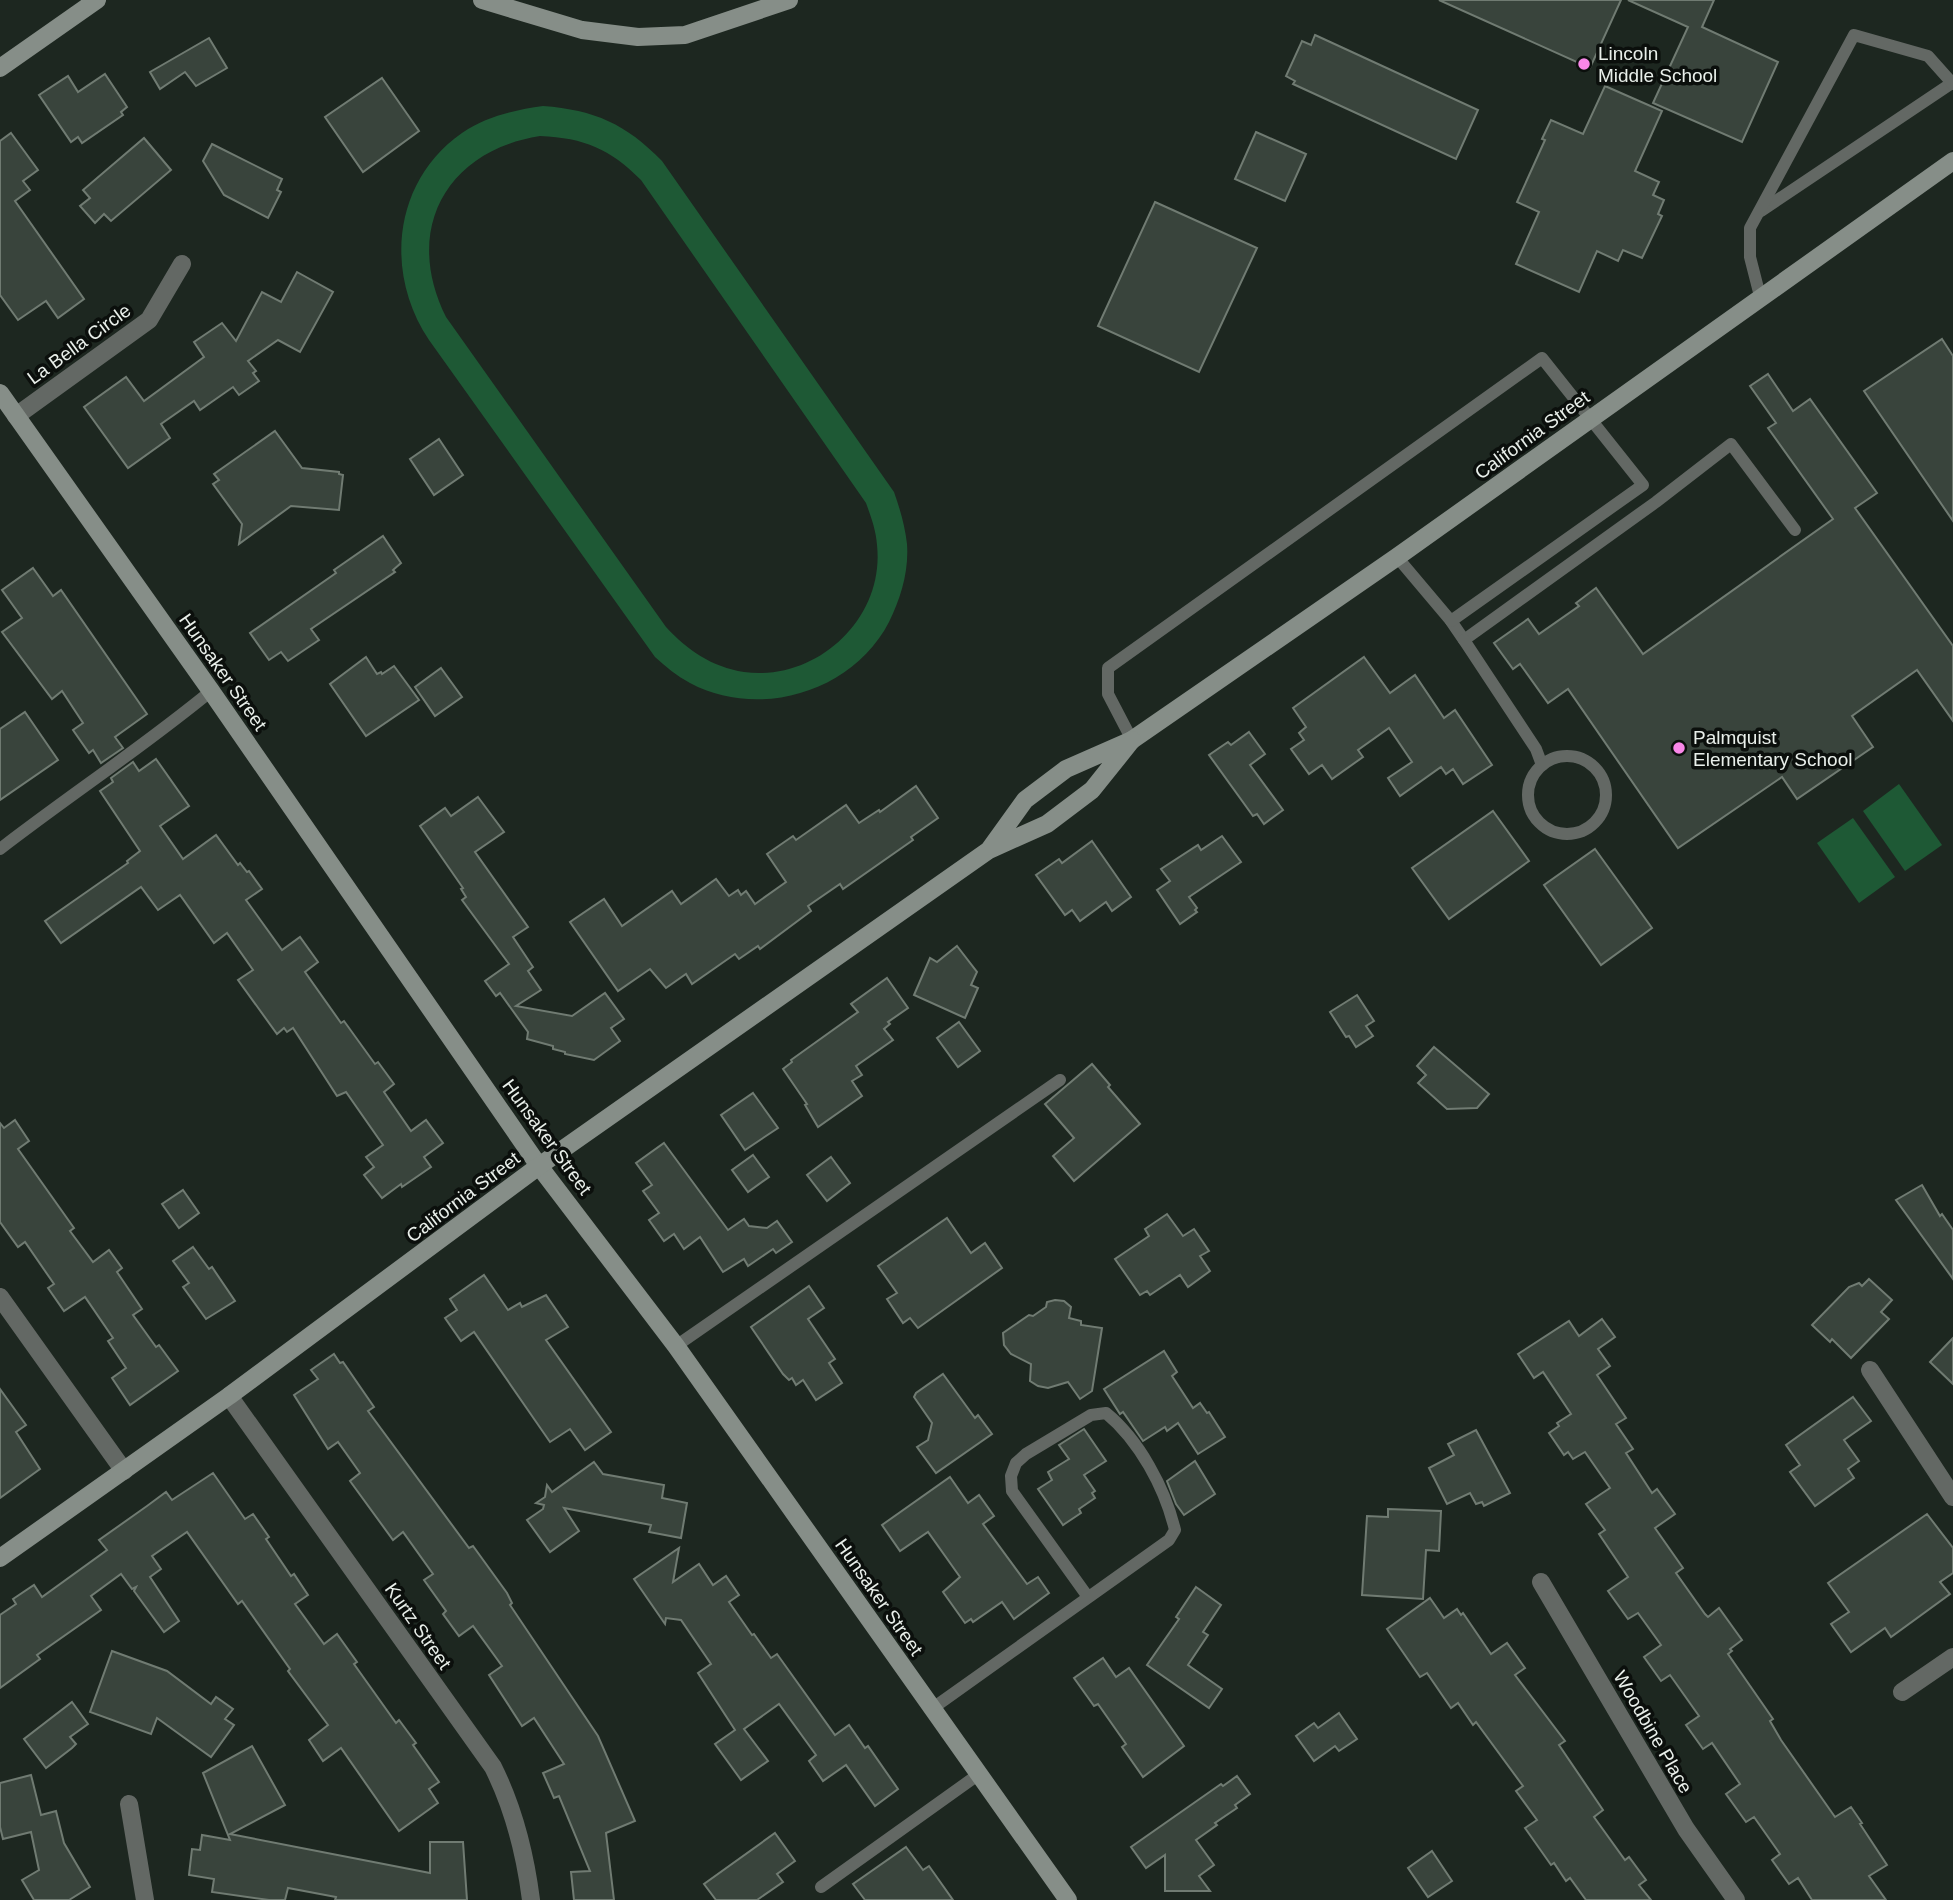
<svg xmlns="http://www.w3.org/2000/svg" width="1953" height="1900" font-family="Helvetica,sans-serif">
  <rect width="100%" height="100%" fill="#1d2720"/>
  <g fill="#1e5935" fill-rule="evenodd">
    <path d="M 543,106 C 595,110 626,124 662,161 L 894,492 C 900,509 905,526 907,544 C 909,571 901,598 889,622 C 853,692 759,720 690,683 C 677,676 666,667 655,657 L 429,340 C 384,273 393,181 462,133 C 487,116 515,110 543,106 ZM 540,136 C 585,138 610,149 641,180 L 866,503 C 871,517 876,530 877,545 C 885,619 816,682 744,672 C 712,667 687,650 666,627 L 446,317 C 403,231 445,151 540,136 Z"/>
    <polygon points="1899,784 1942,845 1905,871 1863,811"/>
    <polygon points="1853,818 1895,877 1859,903 1817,843"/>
  </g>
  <g fill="#39443c" stroke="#707b72" stroke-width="2">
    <polygon points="1439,0 1621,0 1590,68"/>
    <polygon points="1628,0 1714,0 1702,27 1778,62 1742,142 1653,103 1688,27"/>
    <polygon points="1315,35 1478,110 1456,159 1293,84 1295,81 1286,76 1302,41 1311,45"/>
    <polygon points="209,38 227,68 196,86 185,72 160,89 150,72"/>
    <polygon points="105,74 127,107 121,112 123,115 82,143 78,137 71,142 39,95 68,76 78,92"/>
    <polygon points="382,78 419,131 363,172 325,117"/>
    <polygon points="1605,86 1662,111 1635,171 1659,182 1653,195 1664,200 1658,214 1662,216 1642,258 1623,250 1618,261 1597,251 1579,292 1516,264 1539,212 1517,202 1545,140 1542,139 1551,120 1583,134"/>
    <polygon points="1256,132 1306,154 1285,201 1235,179"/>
    <polygon points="11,133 38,170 23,181 30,190 15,201 84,299 58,318 46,301 18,320 0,295 0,141"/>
    <polygon points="144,138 171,170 111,221 104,214 95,223 80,206 90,198 83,190"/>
    <polygon points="212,144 282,179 277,190 281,192 268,218 224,195 203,161"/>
    <polygon points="1155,202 1257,248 1199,372 1098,326"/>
    <polygon points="297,272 333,292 300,352 278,340 248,361 256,371 253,373 259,381 239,395 233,387 200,410 194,401 161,424 170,438 128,468 84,407 126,377 144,401 204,357 194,342 222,323 236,341 262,292 281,302"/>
    <polygon points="1942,339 1953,356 1953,521 1864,391"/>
    <polygon points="1768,374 1793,411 1810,399 1877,493 1855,508 1953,646 1953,721 1917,670 1852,716 1873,747 1797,799 1782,777 1678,848 1568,689 1548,703 1520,664 1513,669 1494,643 1528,619 1539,634 1579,606 1576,603 1596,588 1643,654 1833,519 1768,428 1776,423 1750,386"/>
    <polygon points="275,431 302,468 339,472 339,474 343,475 339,510 291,506 239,544 242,524 213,484 219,480 214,474"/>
    <polygon points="439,439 463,475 434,495 410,459"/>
    <polygon points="383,536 401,563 393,570 395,572 311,629 319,640 288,661 281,652 269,660 250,633 336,573 334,570"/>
    <polygon points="33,568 53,596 61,590 147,714 115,737 123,748 101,763 93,750 89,753 73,730 83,723 62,691 52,699 2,632 22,618 2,590"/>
    <polygon points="366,657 377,674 381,672 382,674 394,666 419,700 366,736 330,684"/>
    <polygon points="1364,657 1390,693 1415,675 1444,718 1455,710 1492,765 1463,784 1453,769 1446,774 1441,767 1400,796 1388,778 1412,762 1389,728 1358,750 1363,757 1332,779 1322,765 1309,774 1291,749 1304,740 1299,733 1306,727 1293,708"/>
    <polygon points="441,668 462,697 435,716 415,687"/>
    <polygon points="25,712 58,760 0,800 0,729"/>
    <polygon points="1249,732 1265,754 1250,765 1283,810 1264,824 1257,814 1253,816 1209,755 1228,742 1231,745"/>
    <polygon points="156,759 189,806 160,826 183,859 216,835 238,865 240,863 247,872 249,871 262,889 246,900 282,950 300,937 318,962 305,972 341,1023 344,1021 375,1064 378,1062 394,1084 384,1092 411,1131 426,1120 443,1143 424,1157 431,1167 402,1187 401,1184 382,1198 364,1175 374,1167 366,1157 383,1145 346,1092 337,1096 293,1028 287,1032 284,1028 277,1034 238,980 253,970 227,933 214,943 180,895 158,910 141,887 61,943 45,921 128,863 127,861 140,851 100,791 113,782 111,778 133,762 139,771"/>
    <polygon points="916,786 938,818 911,837 913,840 843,889 840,884 808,906 811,911 760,949 758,946 739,959 735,954 692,984 686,974 666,988 650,969 618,991 570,922 604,899 622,926 672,891 681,904 716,879 729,896 738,890 741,895 746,891 755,904 786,882 767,854 793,836 796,840 846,805 859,823 879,810 880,812"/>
    <polygon points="478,797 504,832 475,852 528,927 513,937 533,967 528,971 541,990 516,1006 572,1016 605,993 624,1019 611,1028 620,1041 594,1060 565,1054 565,1052 553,1049 553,1046 527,1039 528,1032 500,993 496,996 485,981 509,964 462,900 466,897 461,889 463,888 420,826 445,808 451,816"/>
    <polygon points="1493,811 1529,861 1449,919 1412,868"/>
    <polygon points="1222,836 1241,862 1189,897 1197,908 1195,910 1197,912 1180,924 1157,890 1170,881 1161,869 1198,845 1201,850"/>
    <polygon points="1092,841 1131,897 1112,911 1106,902 1080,921 1072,910 1065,915 1036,875 1059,859 1062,863"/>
    <polygon points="1595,849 1652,928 1601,965 1544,885"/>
    <polygon points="957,946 977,972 971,985 978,988 965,1018 914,995 930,958 937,962"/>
    <polygon points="887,978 908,1008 888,1022 890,1024 884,1029 893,1040 856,1066 862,1075 852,1081 862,1096 818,1127 805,1105 807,1104 783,1069 792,1062 791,1060 858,1012 851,1004"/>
    <polygon points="1357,995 1374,1021 1366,1026 1373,1036 1356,1047 1349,1036 1346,1037 1330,1012"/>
    <polygon points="959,1022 980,1051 958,1067 937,1038"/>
    <polygon points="1434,1047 1489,1094 1477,1108 1447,1109 1418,1083 1426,1075 1417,1066"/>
    <polygon points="1092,1064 1110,1085 1108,1087 1140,1124 1074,1181 1053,1156 1074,1138 1045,1104"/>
    <polygon points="753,1093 778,1128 745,1150 721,1115"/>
    <polygon points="15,1120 29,1141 18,1149 74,1228 70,1231 93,1262 109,1250 122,1268 117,1272 142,1309 133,1315 156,1347 159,1345 178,1371 130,1405 112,1378 126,1368 108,1341 113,1338 85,1297 64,1311 48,1288 54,1284 25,1242 18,1247 0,1222 0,1123 4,1128"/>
    <polygon points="664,1143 728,1230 744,1219 749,1226 767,1228 777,1221 792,1242 776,1253 773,1249 748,1266 744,1259 723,1272 700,1237 684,1249 674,1234 664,1241 649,1220 659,1213 643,1191 652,1185 636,1163"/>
    <polygon points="753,1155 769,1177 748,1192 732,1170"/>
    <polygon points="831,1157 850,1183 827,1201 807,1175"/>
    <polygon points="1922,1185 1940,1216 1942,1214 1953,1230 1953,1279 1896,1200"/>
    <polygon points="183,1190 199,1213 179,1228 162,1204"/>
    <polygon points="1167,1214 1183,1236 1194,1229 1209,1251 1200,1256 1210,1271 1188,1287 1180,1275 1150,1295 1147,1291 1140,1295 1115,1259 1149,1236 1145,1229"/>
    <polygon points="947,1218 971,1253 985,1243 1002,1268 918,1328 910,1318 903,1323 887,1299 897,1293 878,1266"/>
    <polygon points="193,1247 209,1269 212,1267 235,1301 206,1319 183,1287 189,1283 173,1261"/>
    <polygon points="484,1275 508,1310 520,1303 522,1307 546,1295 568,1327 546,1340 611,1432 585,1450 570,1429 550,1442 474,1332 461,1341 445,1318 457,1310 450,1299"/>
    <polygon points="1869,1279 1892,1300 1881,1312 1889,1319 1851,1358 1832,1339 1830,1342 1812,1325 1849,1287 1859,1283 1862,1286"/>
    <polygon points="809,1286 824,1308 808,1319 835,1359 829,1363 842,1383 816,1400 803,1380 796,1385 792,1378 789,1380 783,1374 751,1327"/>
    <polygon points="1055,1300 1064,1301 1071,1307 1069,1318 1081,1321 1081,1325 1102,1328 1092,1391 1080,1399 1068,1382 1048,1388 1038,1386 1030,1381 1031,1364 1011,1354 1004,1345 1003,1333 1029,1315 1033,1316 1046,1307 1047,1302"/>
    <polygon points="1602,1319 1615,1337 1598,1349 1610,1366 1597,1375 1626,1418 1616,1424 1633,1449 1626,1453 1652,1493 1657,1489 1675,1514 1655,1528 1683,1568 1676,1573 1705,1614 1708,1617 1719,1608 1742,1640 1730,1649 1732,1651 1728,1654 1773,1719 1770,1721 1781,1740 1835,1817 1851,1807 1862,1823 1860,1824 1887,1865 1869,1876 1886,1900 1812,1900 1798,1878 1789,1884 1772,1860 1780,1854 1754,1817 1746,1822 1726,1794 1740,1784 1712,1743 1703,1749 1686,1725 1699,1716 1670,1675 1661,1681 1644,1657 1661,1645 1638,1613 1628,1619 1608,1591 1628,1577 1599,1534 1605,1530 1586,1504 1610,1488 1585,1452 1573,1459 1568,1452 1564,1455 1549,1433 1559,1426 1557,1423 1571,1414 1543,1372 1534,1378 1518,1354 1569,1321 1579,1336"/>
    <polygon points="1953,1338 1953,1384 1930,1362"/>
    <polygon points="1164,1351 1177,1372 1172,1376 1193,1408 1200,1403 1207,1413 1209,1412 1225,1437 1198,1454 1178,1423 1167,1431 1165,1427 1143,1441 1123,1412 1120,1414 1104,1389"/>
    <polygon points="334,1354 340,1363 343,1362 374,1407 368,1411 469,1548 473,1546 507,1593 512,1603 510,1605 598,1736 635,1821 606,1833 614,1900 574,1900 571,1872 590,1871 559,1796 554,1798 543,1773 564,1764 534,1718 522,1726 489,1675 502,1666 473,1626 459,1636 443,1614 446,1611 424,1580 433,1574 403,1532 393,1540 350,1481 360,1473 338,1442 328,1449 294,1395 318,1379 311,1370"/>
    <polygon points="943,1374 975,1418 978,1415 992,1434 936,1473 917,1447 928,1440 932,1423 914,1397 916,1393"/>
    <polygon points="0,1389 26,1425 16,1432 40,1469 0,1498"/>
    <polygon points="1853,1397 1871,1421 1844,1440 1859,1461 1848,1469 1854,1478 1815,1506 1790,1472 1800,1465 1786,1445"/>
    <polygon points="1084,1429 1106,1461 1084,1475 1095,1491 1092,1493 1095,1498 1079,1509 1081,1513 1063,1525 1038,1489 1052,1480 1048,1472 1069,1459 1059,1445"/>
    <polygon points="1476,1430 1510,1493 1484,1506 1482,1502 1476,1504 1470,1493 1447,1504 1429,1468 1454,1455 1448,1444"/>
    <polygon points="1195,1461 1215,1494 1184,1515 1176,1504 1167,1481"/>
    <polygon points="594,1462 603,1474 664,1485 662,1498 687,1503 681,1538 649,1532 651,1525 564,1508 579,1531 550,1552 527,1520 543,1509 544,1505 536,1503 545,1497 547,1485 552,1492"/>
    <polygon points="213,1473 245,1519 253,1514 269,1537 266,1539 291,1576 294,1574 308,1595 295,1604 324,1644 337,1634 357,1662 354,1664 396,1723 399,1720 416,1743 413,1745 439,1782 429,1789 438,1803 399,1831 341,1748 323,1761 309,1740 328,1725 288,1671 290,1669 242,1601 238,1604 187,1532 152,1556 161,1569 150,1577 179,1621 164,1632 134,1591 136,1587 132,1589 121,1574 91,1596 101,1610 37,1655 40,1659 0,1688 0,1615 16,1604 13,1599 34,1585 42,1597 107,1550 99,1540 147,1506 166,1492 172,1500"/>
    <polygon points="950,1477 968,1503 979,1495 994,1516 983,1524 1027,1584 1038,1577 1049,1593 1014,1619 1002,1602 973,1622 971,1619 965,1623 943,1592 960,1577 928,1532 900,1551 882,1525"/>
    <polygon points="1388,1509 1441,1511 1439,1551 1426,1550 1423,1599 1362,1595 1367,1516 1388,1517"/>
    <polygon points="1927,1514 1953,1548 1953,1573 1940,1582 1950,1594 1891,1637 1885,1628 1851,1652 1831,1624 1849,1612 1828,1583"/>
    <polygon points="679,1548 673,1582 699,1564 713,1585 726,1576 739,1595 729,1602 752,1635 754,1634 771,1658 777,1654 835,1735 849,1725 865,1748 868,1746 898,1789 875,1806 846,1765 823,1781 809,1761 816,1755 779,1704 744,1729 768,1761 741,1780 715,1744 735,1730 698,1673 711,1664 681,1620 666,1618 665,1624 634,1579"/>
    <polygon points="1196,1587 1221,1605 1203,1632 1208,1635 1188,1665 1222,1689 1209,1708 1147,1665 1179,1619 1176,1617"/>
    <polygon points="1430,1598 1444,1618 1457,1609 1461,1615 1463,1613 1491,1654 1507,1643 1525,1668 1515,1675 1565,1741 1559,1745 1603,1810 1594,1817 1625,1860 1629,1857 1646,1880 1639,1885 1651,1900 1586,1900 1570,1878 1566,1881 1554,1863 1551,1865 1525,1828 1537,1820 1516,1791 1523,1786 1476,1722 1473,1725 1458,1703 1451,1708 1427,1673 1420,1677 1387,1629"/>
    <polygon points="112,1651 167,1671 211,1704 216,1697 233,1709 225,1719 234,1725 211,1757 157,1718 151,1734 90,1712"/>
    <polygon points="1103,1658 1116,1677 1129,1668 1184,1746 1143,1777 1122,1747 1126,1744 1098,1704 1094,1706 1074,1678"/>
    <polygon points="72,1702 88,1724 70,1737 76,1744 72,1748 46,1768 24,1739"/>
    <polygon points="1339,1713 1357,1739 1339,1751 1335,1746 1314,1761 1296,1736 1314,1723 1318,1728"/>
    <polygon points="252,1746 285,1805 230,1834 430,1873 430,1842 463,1842 467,1900 335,1900 336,1897 288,1888 285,1900 269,1900 212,1892 214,1879 189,1875 192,1849 200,1850 202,1835 230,1840 203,1773"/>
    <polygon points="31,1775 41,1815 56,1811 64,1843 90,1887 69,1900 34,1900 22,1880 39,1870 31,1832 3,1839 0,1827 0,1783"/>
    <polygon points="1237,1776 1250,1794 1235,1805 1237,1808 1215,1823 1217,1825 1196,1840 1214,1865 1199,1876 1210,1891 1165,1891 1165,1855 1146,1868 1131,1847 1221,1784 1223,1786"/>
    <polygon points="775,1833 795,1861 777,1874 783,1882 757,1900 716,1900 704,1884"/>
    <polygon points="906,1847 923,1870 929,1866 953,1900 865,1900 853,1884"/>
    <polygon points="1432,1851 1452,1881 1428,1897 1408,1868"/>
  </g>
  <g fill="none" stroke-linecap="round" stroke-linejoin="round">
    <g stroke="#636864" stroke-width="12">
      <polyline points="1761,211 1952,83"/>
      <polyline points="1761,300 1750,257 1750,228 1854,35 1928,56 1953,84"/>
      <polyline points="1451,621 1464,640 1656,502 1731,444 1795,530"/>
      <polyline points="1464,640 1536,749 1542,765"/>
      <polyline points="1132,740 1108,694 1108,668 1542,358 1643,485 1451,621 1397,557"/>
      <circle cx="1567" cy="795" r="39"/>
      <path d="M 0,849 C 70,795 143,747 211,691"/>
      <polyline points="676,1346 1060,1080"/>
      <path d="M 933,1708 L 1169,1540 L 1175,1530 C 1165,1488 1139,1440 1106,1413 L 1091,1415 L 1026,1454 L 1016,1463 L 1011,1476 L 1012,1491 L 1088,1597"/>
      <polyline points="821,1887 979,1774"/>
    </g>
    <g stroke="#636864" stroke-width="18">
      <polyline points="16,416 149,320 182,264"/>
      <polyline points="0,1297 124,1471"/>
      <polyline points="1870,1370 1953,1497"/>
      <path d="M 229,1396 L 493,1767 C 514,1809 525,1853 531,1900"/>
      <polyline points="1541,1582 1686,1829 1736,1900"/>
      <polyline points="1902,1692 1953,1657"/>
      <polyline points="129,1804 145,1900"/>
    </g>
    <g stroke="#868e88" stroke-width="18">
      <polyline points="482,0 582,30 638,37 685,35 789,0"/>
      <polyline points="0,68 97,0"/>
      <polyline points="0,393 211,691 539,1166 676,1346 1068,1900"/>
      <polyline points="1132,740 1397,557 1953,161"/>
      <polyline points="0,1558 229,1396 539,1166 989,850 1047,824 1092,790 1132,740 1066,769 1025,800 989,850"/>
    </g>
  </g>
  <g fill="#f987e8" stroke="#0b0f0c" stroke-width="2.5">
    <circle cx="1584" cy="64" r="7"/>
    <circle cx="1679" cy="748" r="7"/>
  </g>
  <g text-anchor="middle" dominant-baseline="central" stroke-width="7" stroke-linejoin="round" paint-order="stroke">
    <g font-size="19" fill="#e9efea" stroke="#0b0f0c" text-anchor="start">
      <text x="1598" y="53">Lincoln<tspan x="1598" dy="22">Middle School</tspan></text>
      <text x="1693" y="737">Palmquist<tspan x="1693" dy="22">Elementary School</tspan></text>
    </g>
    <g font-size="19" fill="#e9efea" stroke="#0b0f0c">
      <text transform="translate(79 344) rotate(-36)">La Bella Circle</text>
      <text transform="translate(1532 435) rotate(-36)">California Street</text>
      <text transform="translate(223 672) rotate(55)">Hunsaker Street</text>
      <text transform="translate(547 1137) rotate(54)">Hunsaker Street</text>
      <text transform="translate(463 1197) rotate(-37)">California Street</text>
      <text transform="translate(879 1597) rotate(55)">Hunsaker Street</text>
      <text transform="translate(418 1626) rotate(55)">Kurtz Street</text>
      <text transform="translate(1653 1732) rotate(60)">Woodbine Place</text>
    </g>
  </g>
</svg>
